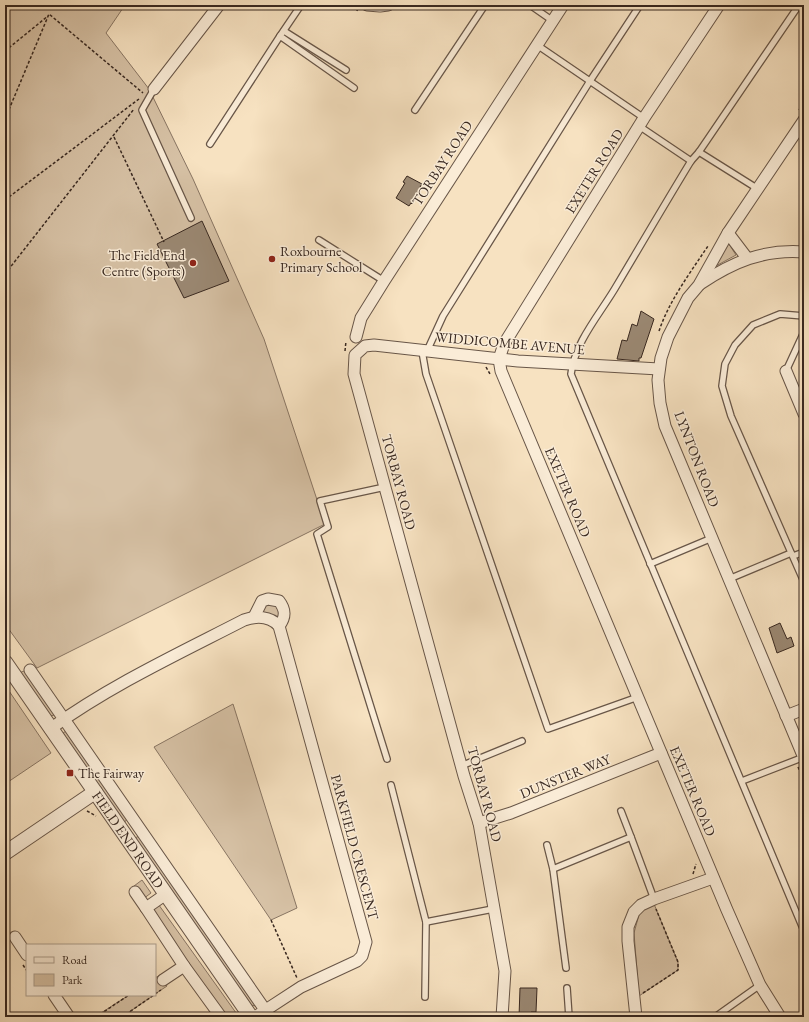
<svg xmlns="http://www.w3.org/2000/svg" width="809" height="1022" font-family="'EB Garamond',serif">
  <rect width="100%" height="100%" fill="#f7e2c1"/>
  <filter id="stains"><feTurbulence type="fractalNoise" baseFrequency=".005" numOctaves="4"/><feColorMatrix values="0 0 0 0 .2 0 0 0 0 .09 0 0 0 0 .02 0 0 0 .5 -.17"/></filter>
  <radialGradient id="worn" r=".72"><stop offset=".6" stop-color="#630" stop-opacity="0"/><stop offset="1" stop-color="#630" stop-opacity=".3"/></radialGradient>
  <g fill="#d7c2a6" stroke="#887563">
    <polygon points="5,5 125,5 106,33 149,89 193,179 264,339 325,524 37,668 5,624"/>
    <polygon points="727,241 736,255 714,267"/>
    <polygon points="265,603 278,604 280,620 259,612"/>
    <polygon points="24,671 55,715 49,716 19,673"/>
    <polygon points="5,685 51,753 5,784"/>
    <polygon points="233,704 297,908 271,920 154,747"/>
    <polygon points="66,731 127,819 124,823 63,733"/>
    <polygon points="139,836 256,1006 250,1005 135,838"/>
    <polygon points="142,880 151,893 143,899 134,886"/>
    <polygon points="156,901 239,1017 221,1017 146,908"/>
    <polygon points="654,904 678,962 678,970 639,996 634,933 640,911"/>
    <polygon points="160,975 167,986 155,994 155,978"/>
    <polygon points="129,995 154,995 122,1017 103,1017 101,1013"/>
  </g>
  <g fill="#9b8974" stroke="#382820">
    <polygon points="407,176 422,184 420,187 422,188 412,204 411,203 409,206 396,198 405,183 403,182"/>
    <polygon points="202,221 229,281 184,298 157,244"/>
    <polygon points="641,311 654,319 641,358 639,358 639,361 617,359 622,340 627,341 632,324 637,326"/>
    <polygon points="780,623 787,639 791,637 794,646 777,653 769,628"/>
    <polygon points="520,988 537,988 536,1012 531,1012 531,1017 519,1017"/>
  </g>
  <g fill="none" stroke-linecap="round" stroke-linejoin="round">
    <defs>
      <g id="service">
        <polyline points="301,5 280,36 354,88"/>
        <polyline points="530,5 553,21"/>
        <path d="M 799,5 L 699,152 L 691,161 C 666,202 642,243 617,285 C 601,313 575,341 571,374 L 804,931"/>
        <polyline points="284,31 346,70"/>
        <polyline points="537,45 644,118"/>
        <polyline points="154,89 142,110 191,218"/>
        <polyline points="415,110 485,5"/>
        <polyline points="639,126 691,161"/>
        <polyline points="210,144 280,36"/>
        <polyline points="699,152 758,189"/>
        <polyline points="319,240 384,281"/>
        <polyline points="804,316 780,314 753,325 735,345 725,364 722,386 731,416 804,582"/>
        <polyline points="422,351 426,374 548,729 638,697"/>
        <polyline points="427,351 443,316 590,81 640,5"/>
        <polyline points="786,371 804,332"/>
        <polyline points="385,487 320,501 328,527 317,534 387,759"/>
        <polyline points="793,556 804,552"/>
        <polyline points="650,564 712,538"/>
        <polyline points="729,579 791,553"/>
        <polyline points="461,766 522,741"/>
        <polyline points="742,781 804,757"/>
        <polyline points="391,785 426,922 425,997"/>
        <polyline points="621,811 631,837"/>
        <polyline points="547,845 553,869"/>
        <polyline points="426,922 493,909"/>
        <polyline points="566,968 553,869 631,837 654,899"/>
        <polyline points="567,988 569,1017"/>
        <polyline points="715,1017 760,985"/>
      </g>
      <g id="minor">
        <polyline points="367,5 380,6 388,5"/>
        <polyline points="719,5 644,118 504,344 499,359 501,371 727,910 760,985 780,1017"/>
        <polyline points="154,89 219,5"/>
        <polyline points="804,120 728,233 699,285 688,298 668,337 661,358 658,380 660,403 665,426 804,758"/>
        <polyline points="728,233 747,258"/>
        <path d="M 700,284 C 733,262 763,249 804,252"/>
        <polyline points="356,337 361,318 384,281 563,5"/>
        <polyline points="786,371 804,414"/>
        <path d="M 254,617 L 262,601 L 268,599 L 279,601 C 286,610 286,617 279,626"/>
        <polyline points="30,670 270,1017"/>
        <polyline points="786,716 804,709"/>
        <path d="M 50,729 C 111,685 178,654 244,620 C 256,616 270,616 279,626 L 366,942 L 362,956 L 357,961 L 301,987 L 255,1017"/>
        <polyline points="479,823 511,813 661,753"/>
        <polyline points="135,892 146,908"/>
        <polyline points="166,894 146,908 184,966 221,1017"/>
        <polyline points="15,937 27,955"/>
        <polyline points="163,980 184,966"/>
        <polyline points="54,995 69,1017"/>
        <polyline points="502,1017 505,971 479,823 464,776 354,374 355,355 365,346 374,345 518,361 659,369"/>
        <polyline points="636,1017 628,941 628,927 634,912 641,905 654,899 713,878"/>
      </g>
      <g id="tertiary">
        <path id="s1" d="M 5,662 L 251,1017"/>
        <polyline points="5,853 95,792"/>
      </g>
    </defs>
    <use href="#service" stroke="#685648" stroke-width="8"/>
    <use href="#minor" stroke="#685648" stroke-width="13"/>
    <use href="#tertiary" stroke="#685648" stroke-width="16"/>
    <g stroke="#382820" stroke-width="1.5" stroke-dasharray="3 2" stroke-linecap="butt">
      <polyline points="352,5 358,11"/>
      <polyline points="398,8 403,5"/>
      <polyline points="5,51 48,16"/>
      <polyline points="799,110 804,103"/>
      <polyline points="5,119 49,14 143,93"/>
      <polyline points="114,137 164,242"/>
      <polyline points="5,200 139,99"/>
      <polyline points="5,274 134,109"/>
      <path d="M 659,331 C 669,301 690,273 708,246"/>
      <polyline points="345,351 346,341"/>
      <polyline points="486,367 490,374"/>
      <polyline points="802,423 804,429"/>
      <polyline points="5,644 11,652"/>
      <polyline points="798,767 804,781"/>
      <polyline points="87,811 96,816"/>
      <polyline points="693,874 696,864"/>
      <polyline points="271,920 297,978"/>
      <polyline points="23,965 27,971"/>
      <polyline points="643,993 678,970 678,962 656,909"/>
      <polyline points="155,994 161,990"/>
      <polyline points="96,1017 129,995"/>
      <polyline points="122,1017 154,995"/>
    </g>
    <use href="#service" stroke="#faecd7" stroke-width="5.5"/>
    <use href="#minor" stroke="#faecd7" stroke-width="11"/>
    <use href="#tertiary" stroke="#faecd7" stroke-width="14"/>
  </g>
  <g fill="#8f2418" stroke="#faecd7" stroke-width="1.5">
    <circle cx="272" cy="259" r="4"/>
    <circle cx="193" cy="263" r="4"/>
    <rect x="66" y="769" width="8" height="8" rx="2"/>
  </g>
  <g text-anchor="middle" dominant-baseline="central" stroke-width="3" stroke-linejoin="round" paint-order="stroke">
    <g font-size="14" fill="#382820" stroke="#faecd7">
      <text transform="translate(442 163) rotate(-57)">TORBAY ROAD</text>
      <text transform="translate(594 171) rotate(-58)">EXETER ROAD</text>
      <text transform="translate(510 343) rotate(5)">WIDDICOMBE AVENUE</text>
      <text transform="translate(697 459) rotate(69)">LYNTON ROAD</text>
      <text transform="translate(399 482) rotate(75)">TORBAY ROAD</text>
      <text transform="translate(568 492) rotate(67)">EXETER ROAD</text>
      <text transform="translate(565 776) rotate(-22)">DUNSTER WAY</text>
      <text transform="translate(693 791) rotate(67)">EXETER ROAD</text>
      <text transform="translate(485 794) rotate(75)">TORBAY ROAD</text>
      <text stroke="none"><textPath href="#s1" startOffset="216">FIELD END ROAD</textPath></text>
      <text transform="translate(355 847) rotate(75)">PARKFIELD CRESCENT</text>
    </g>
    <g font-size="14" fill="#382820" stroke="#faecd7" text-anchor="start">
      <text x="280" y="251">Roxbourne<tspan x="280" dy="16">Primary School</tspan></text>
      <text x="185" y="255" text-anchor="end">The Field End<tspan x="185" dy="16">Centre (Sports)</tspan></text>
      <text x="78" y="773">The Fairway</text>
    </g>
  </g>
  <rect width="809" height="1022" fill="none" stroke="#f7e2c1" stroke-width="20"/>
  <rect x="6" y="6" width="797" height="1010" fill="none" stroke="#382820" stroke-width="2"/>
  <rect x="10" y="10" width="789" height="1002" fill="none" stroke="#382820"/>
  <rect x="26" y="944" width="130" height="52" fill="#faecd7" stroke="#ac9e8e"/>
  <rect x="34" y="957" width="20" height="6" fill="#faecd7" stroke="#ac9e8e"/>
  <text x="62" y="964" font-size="12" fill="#382820">Road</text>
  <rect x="34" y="974" width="20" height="12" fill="#d7c2a6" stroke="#ac9e8e"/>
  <text x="62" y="984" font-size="12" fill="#382820">Park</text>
  <rect width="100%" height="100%" filter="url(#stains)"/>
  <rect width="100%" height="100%" fill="url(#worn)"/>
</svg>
